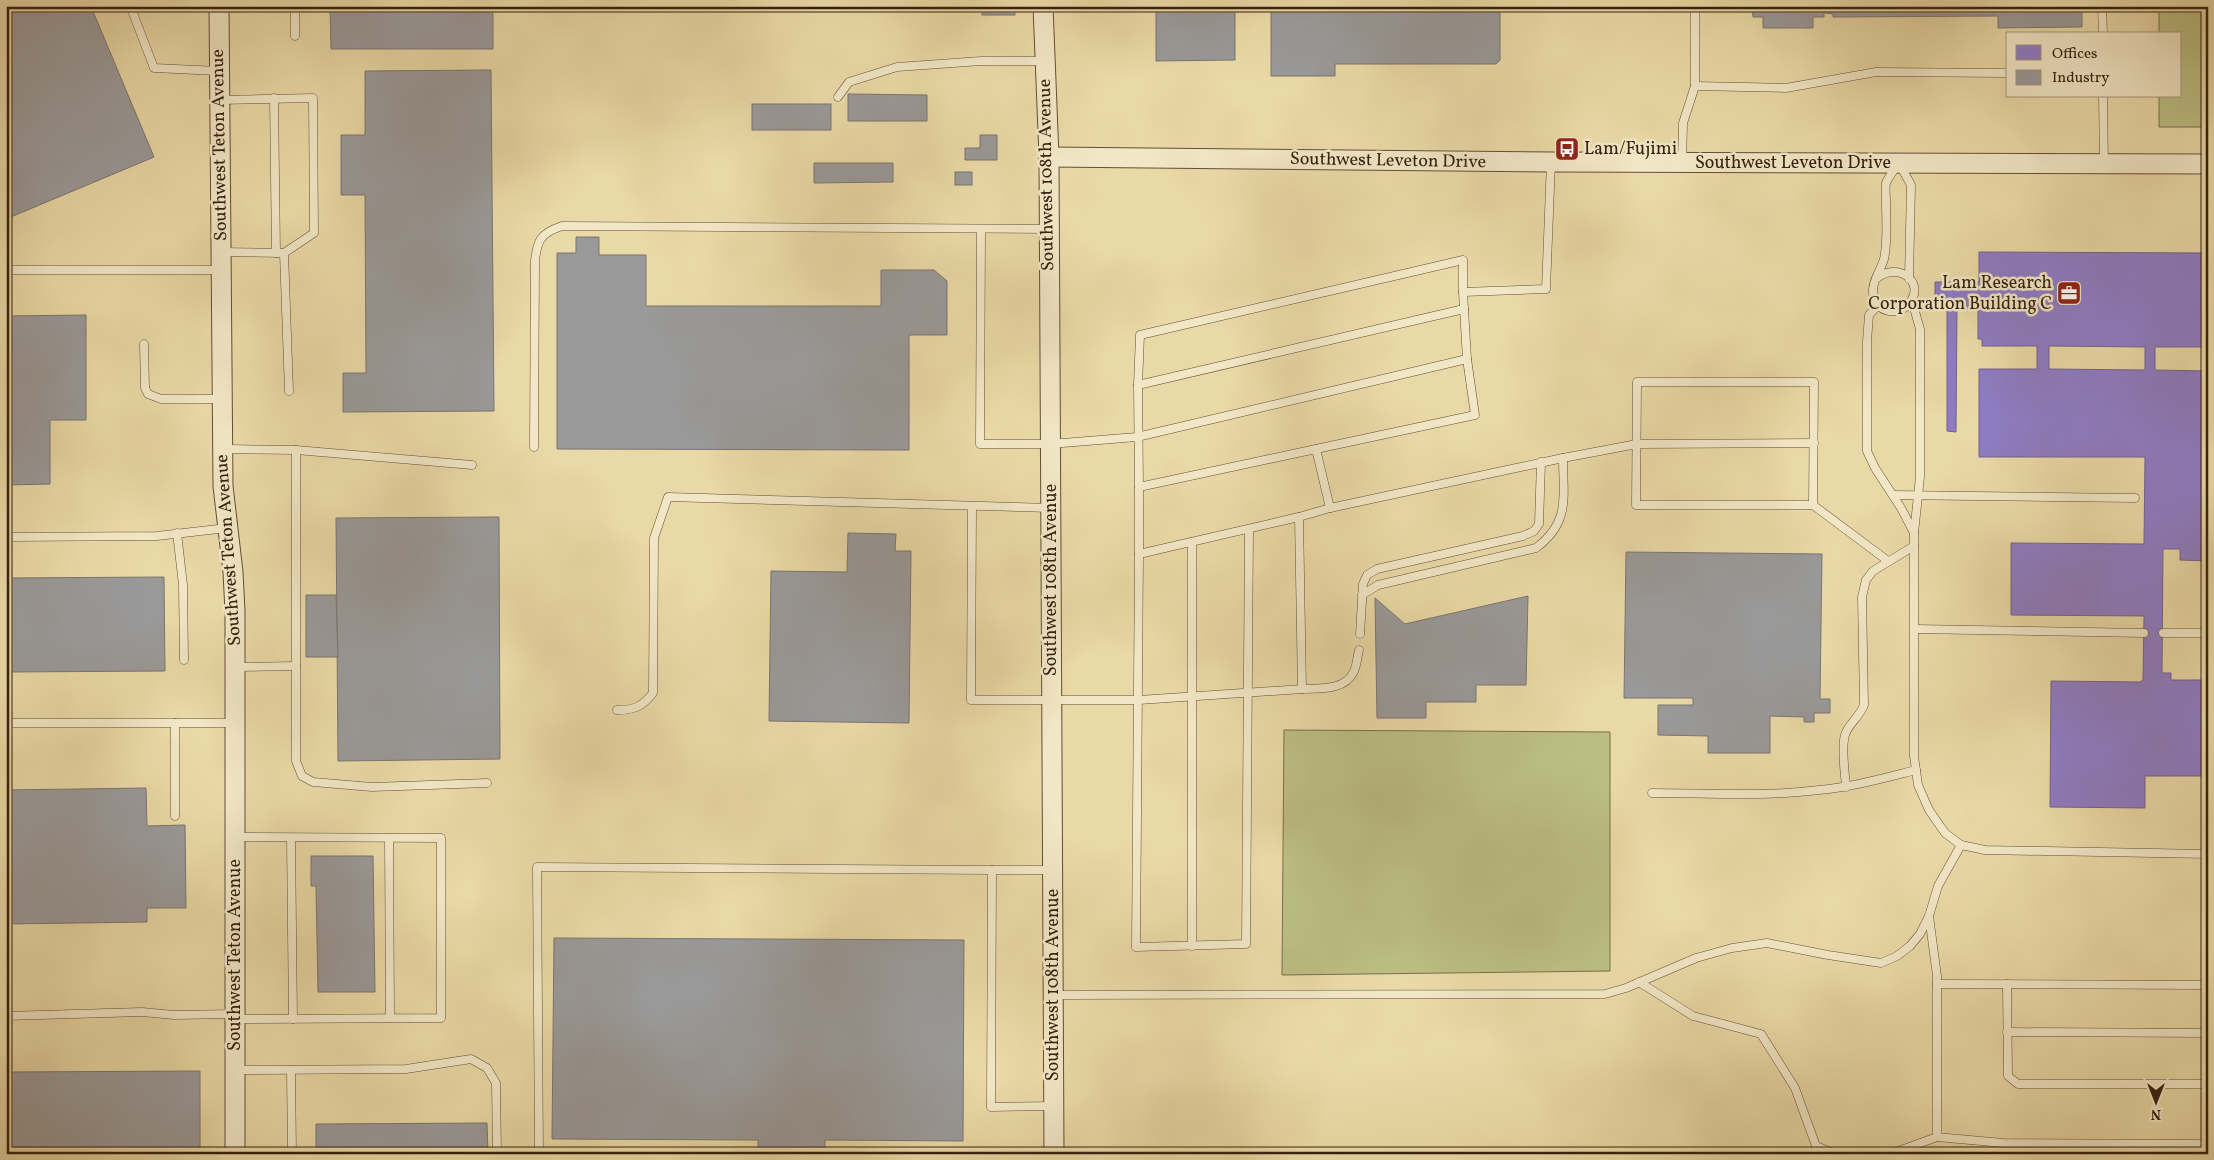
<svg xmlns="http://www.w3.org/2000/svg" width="2214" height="1160" font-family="Vollkorn,serif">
  <rect width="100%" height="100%" fill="#e9d9a6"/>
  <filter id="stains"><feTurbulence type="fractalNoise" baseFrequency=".004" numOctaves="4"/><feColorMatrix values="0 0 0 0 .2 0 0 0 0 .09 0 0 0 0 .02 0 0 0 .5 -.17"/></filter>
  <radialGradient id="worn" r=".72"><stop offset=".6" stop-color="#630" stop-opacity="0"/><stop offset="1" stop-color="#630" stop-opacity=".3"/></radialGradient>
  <g fill="#bbbe83" stroke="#787049">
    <polygon points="2159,6 2208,6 2208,127 2159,127 2159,96 2180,96 2180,34 2159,34"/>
    <polygon points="1284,730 1610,732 1610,971 1282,975"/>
  </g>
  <path fill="#8e7cc3" stroke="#74618d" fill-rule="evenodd" d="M 1979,252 L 2208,253 L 2208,347 L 2155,347 L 2155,370 L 2208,371 L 2208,561 L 2180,560 L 2180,549 L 2163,549 L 2162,673 L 2171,673 L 2171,680 L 2208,680 L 2208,776 L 2145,776 L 2145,808 L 2050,807 L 2051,681 L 2140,682 L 2143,680 L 2144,616 L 2011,615 L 2011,543 L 2144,544 L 2145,457 L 1979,457 L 1979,369 L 2037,369 L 2037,346 L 1982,346 L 1982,339 L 1978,339 L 1978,309 L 1957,309 L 1956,432 L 1947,431 L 1947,309 L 1935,308 L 1935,282 L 1979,282 ZM 2049,346 L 2145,347 L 2145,370 L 2049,369 Z"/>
  <g fill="#999" stroke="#7b7570">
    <polygon points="6,6 95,6 96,8 92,9 154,157 6,219"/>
    <polygon points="330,6 493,6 493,49 331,49"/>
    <rect x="982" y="6" width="33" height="9"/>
    <polygon points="1156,6 1235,6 1235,60 1156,61"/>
    <polygon points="1271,6 1500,6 1500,60 1496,64 1335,64 1335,76 1271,76"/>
    <polygon points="1746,6 2082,6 2082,27 1998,28 1998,16 1833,17 1833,14 1824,13 1824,17 1813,17 1813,28 1763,28 1763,17 1753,17 1752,6"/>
    <polygon points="491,70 494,411 343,412 343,373 366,373 365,195 341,195 341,135 365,135 365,71"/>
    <polygon points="848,94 927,95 927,121 848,121"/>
    <rect x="752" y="104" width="79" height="26"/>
    <polygon points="980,135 997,135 997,160 965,160 965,148 980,148"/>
    <polygon points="814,163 893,163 893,182 814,183"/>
    <rect x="955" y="172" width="17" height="13"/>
    <polygon points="576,237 599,237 599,255 646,255 646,306 881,306 881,270 934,270 947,281 947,335 909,335 909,450 557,449 557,253 576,253"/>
    <polygon points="86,315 86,420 50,420 50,484 6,485 6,316"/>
    <polygon points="499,517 500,759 338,761 336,518"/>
    <polygon points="848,533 896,534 895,551 911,551 909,723 769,721 771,571 847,572"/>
    <polygon points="1626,552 1822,554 1820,699 1830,699 1830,713 1814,713 1814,722 1804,722 1804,717 1770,716 1770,753 1708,753 1708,736 1658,735 1658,705 1693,705 1693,698 1624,698"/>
    <polygon points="164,577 165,671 6,672 6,578"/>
    <polygon points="306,595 336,595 338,657 306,657"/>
    <polygon points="1528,596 1526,685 1476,685 1476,702 1426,702 1426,718 1377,718 1375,598 1405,624"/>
    <polygon points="146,788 147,826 185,825 186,908 147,908 147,922 6,924 6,790"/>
    <polygon points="311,856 373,856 375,992 318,992 316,886 311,886"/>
    <polygon points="554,938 964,940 963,1141 825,1140 825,1154 758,1154 758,1140 552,1139"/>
    <polygon points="200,1071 200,1154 6,1154 6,1072"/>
    <polygon points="487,1123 488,1154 316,1154 316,1124"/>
  </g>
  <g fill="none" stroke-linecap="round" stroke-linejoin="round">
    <defs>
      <g id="service">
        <polyline points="295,6 295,36"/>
        <polyline points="1695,6 1695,86"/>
        <polyline points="2102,6 2103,34"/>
        <polyline points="131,8 154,68 219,71"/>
        <polyline points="2103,96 2104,163"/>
        <polyline points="838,97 849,82 897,67 981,61 1045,61"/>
        <polyline points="274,98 276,253"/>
        <polyline points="220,100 313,98 314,233 284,253 221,252"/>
        <polyline points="1682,162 1683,123 1695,86 1786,88 1876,72 2008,73"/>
        <polyline points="981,229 980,444 1050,444 1137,437 1467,359"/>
        <polyline points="284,253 289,391"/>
        <polyline points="6,270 221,270"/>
        <path d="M 1877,278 C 1898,262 1924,281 1911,301 C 1901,318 1873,313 1873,292 C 1872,281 1881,270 1884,259 C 1888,241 1886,220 1886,202 C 1886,196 1885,188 1886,183 C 1889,176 1895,169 1899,163 L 1911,185 L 1909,279"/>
        <polyline points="1912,301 1920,329 1920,477 1914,533 1914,756 1918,785 1929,810 1945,833 1961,845 1985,850 2208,854"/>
        <polyline points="1878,305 1869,315 1867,341 1867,451 1875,468 1901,508 1914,533"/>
        <polyline points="144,344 145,388 148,394 161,399 221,399"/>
        <polyline points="1138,385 1140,335 1463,260 1463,292 1546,289 1551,162"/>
        <path d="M 534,447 L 535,261 C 537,240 541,233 562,226 L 1049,229"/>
        <polyline points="224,449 296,450 472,465"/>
        <polyline points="1316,449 1475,415 1467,359 1464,309"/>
        <polyline points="296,450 296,761 302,776 313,782 372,787 487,783"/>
        <polyline points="1139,487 1139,554 1299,517"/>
        <polyline points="1893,495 2135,498"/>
        <polyline points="1813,505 1814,382 1637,382 1636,505 1813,505 1888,561"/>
        <polyline points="972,506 971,700 1139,700 1302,689"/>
        <polyline points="1330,508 1316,449 1139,487 1138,385 1464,309 1463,292"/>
        <polyline points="177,533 183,585 184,660"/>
        <polyline points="6,537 157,536 227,528"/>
        <polyline points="1139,554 1136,947 1246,944 1249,529"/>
        <path d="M 1362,595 L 1378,585 L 1536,548 C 1571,522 1563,496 1563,458"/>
        <polyline points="1915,629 2144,633"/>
        <polyline points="2163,633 2208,633"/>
        <polyline points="1360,634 1363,584 1367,575 1377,569 1523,536 1534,531 1539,524 1541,462"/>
        <path d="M 1359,650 C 1357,657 1357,667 1353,673 C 1344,691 1318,688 1302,689 L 1299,517 L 1330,508 L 1563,458 L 1637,444 L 1814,443"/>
        <polyline points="235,667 296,666"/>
        <path d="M 617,710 C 634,710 642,707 653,693 L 654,538 L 668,497 L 1051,508"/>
        <polyline points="6,723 236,723"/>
        <path d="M 1846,787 C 1845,773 1841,748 1845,735 C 1848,724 1859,718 1864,705 L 1862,597 L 1866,580 L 1873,571 L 1914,546"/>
        <path d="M 1652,793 C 1707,793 1764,797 1819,790 C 1852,787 1884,778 1916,770"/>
        <polyline points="175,816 175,723"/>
        <polyline points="291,838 293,1019"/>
        <polyline points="389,838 390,1018"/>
        <polyline points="1052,870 992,870 991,1107 1054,1106"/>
        <polyline points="1929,916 1937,976 1937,1137 2003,1143 2208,1144"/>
        <polyline points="1192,946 1192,542"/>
        <polyline points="1639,982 1693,1016 1761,1034 1795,1088 1816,1146 1835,1154"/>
        <polyline points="1937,984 2208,985"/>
        <polyline points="2007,984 2008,1076 2018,1084 2208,1084"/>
        <polyline points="1054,995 1605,994 1626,988 1696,958 1732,948 1767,943 1828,955 1881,963 1897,956 1910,946 1920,934 1929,916 1938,886 1961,845"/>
        <polyline points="6,1016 142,1012 174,1015 235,1014"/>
        <polyline points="235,1019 441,1018 441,838 235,837"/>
        <polyline points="2007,1032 2208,1033"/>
        <polyline points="235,1070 406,1069 471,1059 487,1068 496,1083 497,1154"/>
        <polyline points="291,1070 292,1154"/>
        <polyline points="539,1154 537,867 992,870"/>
        <polyline points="1890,1154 1937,1137"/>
      </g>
      <g id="tertiary">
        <polyline points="219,6 223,486 233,572 235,611 235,1154"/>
        <polyline points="1043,6 1049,157 1054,1154"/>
        <polyline points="1049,157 1551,162 2208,164"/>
      </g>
    </defs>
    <use href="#service" stroke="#634f35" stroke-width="9"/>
    <use href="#tertiary" stroke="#634f35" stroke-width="21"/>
    <use href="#service" stroke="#f1e6c5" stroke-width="8"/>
    <use href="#tertiary" stroke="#f1e6c5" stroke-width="19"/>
  </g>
  <defs>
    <symbol id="bus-square" viewBox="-11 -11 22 22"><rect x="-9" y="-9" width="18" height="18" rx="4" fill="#8f2418" stroke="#f1e6c5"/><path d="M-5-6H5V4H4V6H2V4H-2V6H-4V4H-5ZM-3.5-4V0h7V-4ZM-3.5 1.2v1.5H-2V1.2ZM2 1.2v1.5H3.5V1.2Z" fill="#fff"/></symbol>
    <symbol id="office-square" viewBox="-11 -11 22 22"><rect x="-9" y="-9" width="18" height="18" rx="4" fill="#8f2418" stroke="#f1e6c5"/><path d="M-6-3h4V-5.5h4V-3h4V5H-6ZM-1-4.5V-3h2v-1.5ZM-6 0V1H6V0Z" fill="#fff"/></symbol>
  </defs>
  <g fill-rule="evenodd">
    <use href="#bus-square" x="1553" y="135" width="28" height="28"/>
    <use href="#office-square" x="2055" y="279" width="28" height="28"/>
  </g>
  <g text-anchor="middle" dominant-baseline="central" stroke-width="5" stroke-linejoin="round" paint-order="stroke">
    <g font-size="18" fill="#36210f" stroke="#f1e6c5">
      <text transform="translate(220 145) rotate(-91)">Southwest Teton Avenue</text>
      <text transform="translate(1388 161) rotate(1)">Southwest Leveton Drive</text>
      <text x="1793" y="163">Southwest Leveton Drive</text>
      <text transform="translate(1047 175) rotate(-91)">Southwest 108th Avenue</text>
      <text transform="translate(229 550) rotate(-94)">Southwest Teton Avenue</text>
      <text transform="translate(1051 580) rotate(-90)">Southwest 108th Avenue</text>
      <text transform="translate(235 955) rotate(-90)">Southwest Teton Avenue</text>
      <text transform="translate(1053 985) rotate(-90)">Southwest 108th Avenue</text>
    </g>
    <g font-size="18" fill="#36210f" stroke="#f1e6c5" text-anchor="start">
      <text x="1584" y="149">Lam/Fujimi</text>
      <text x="2052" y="283" text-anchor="end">Lam Research<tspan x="2052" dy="21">Corporation Building C</tspan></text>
    </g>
  </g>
  <rect width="2214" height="1160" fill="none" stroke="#e9d9a6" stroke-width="25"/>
  <rect x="8" y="8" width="2199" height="1145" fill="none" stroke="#36210f" stroke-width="2.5"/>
  <rect x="12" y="12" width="2189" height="1135" fill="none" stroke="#36210f"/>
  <rect x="2006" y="32" width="175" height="65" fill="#f1e6c5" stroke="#a6977c"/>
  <rect x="2016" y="45" width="25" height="15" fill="#8e7cc3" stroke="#a6977c"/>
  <text x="2052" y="58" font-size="15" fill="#36210f">Offices</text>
  <rect x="2016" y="70" width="25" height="15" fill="#999999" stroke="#a6977c"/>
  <text x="2052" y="82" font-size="15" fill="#36210f">Industry</text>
  <g transform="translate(2156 1102) rotate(180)" stroke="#f1e6c5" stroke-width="4" paint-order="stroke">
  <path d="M0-4L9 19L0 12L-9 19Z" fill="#36210f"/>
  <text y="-8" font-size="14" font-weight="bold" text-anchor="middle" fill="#36210f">N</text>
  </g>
  <rect width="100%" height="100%" filter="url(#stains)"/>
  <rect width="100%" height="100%" fill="url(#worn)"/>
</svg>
